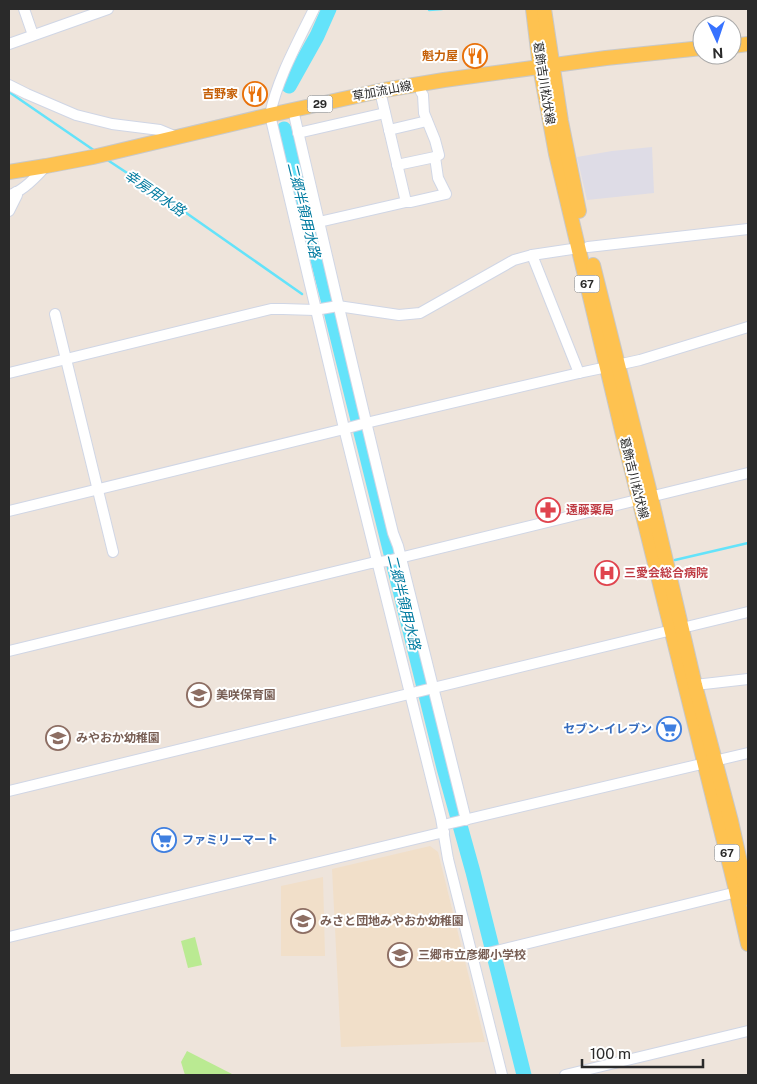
<svg xmlns="http://www.w3.org/2000/svg" width="757" height="1084" font-family="'Public Sans','Noto Sans JP',sans-serif">
  <rect width="100%" height="100%" fill="#eee4db"/>
  <polygon fill="#dedce6" points="652,147 654,193 587,200 577,157 612,151"/>
  <g fill="#f1dfc9">
    <polygon points="430,846 438,852 485,1042 341,1047 332,869"/>
    <polygon points="323,877 325,956 281,956 281,886"/>
  </g>
  <g fill="#baea92">
    <polygon points="195,937 202,965 188,968 181,941"/>
    <polygon points="187,1051 234,1075 185,1075 181,1062"/>
  </g>
  <g fill="none" stroke-linecap="round" stroke-linejoin="round">
    <g stroke="#64e3fa" stroke-width="2.5">
      <polyline points="429,10 442,9"/>
      <polyline points="9,92 95,151"/>
      <polyline points="106,159 162,196 302,294"/>
      <polyline points="675,560 748,543"/>
    </g>
    <g stroke="#64e3fa" stroke-width="15">
      <polyline points="289,86 317,36 329,9"/>
      <polyline points="284,129 329,303 444,768 473,872 524,1075"/>
    </g>
    <defs>
      <g id="minor">
        <polyline points="24,9 33,35"/>
        <path d="M 314,9 C 298,42 277,79 270,115 L 343,424 L 441,818 L 448,859 L 502,1075"/>
        <polyline points="9,44 108,9"/>
        <polyline points="9,85 27,94 76,115 112,124 160,130 177,137"/>
        <polyline points="380,91 406,202"/>
        <path d="M 293,110 C 326,251 358,392 393,533 L 398,546 L 466,820"/>
        <polyline points="389,130 427,121"/>
        <polyline points="298,133 385,113"/>
        <polyline points="397,165 435,157"/>
        <path d="M 9,195 C 21,193 38,175 46,166"/>
        <polyline points="9,211 17,195 16,192"/>
        <polyline points="319,222 406,202 411,202 446,194 438,178 435,157 439,155 435,140 424,113 423,95 421,92 420,84"/>
        <polyline points="588,247 748,229"/>
        <polyline points="532,255 579,373"/>
        <polyline points="55,314 113,552"/>
        <polyline points="617,365 640,360 748,327"/>
        <polyline points="9,373 271,309 283,309 315,310 338,306 399,315 420,313 514,260 532,255 579,248"/>
        <polyline points="9,511 344,429 366,423 579,373 607,367"/>
        <polyline points="682,628 748,612"/>
        <polyline points="9,651 371,563 387,561 748,473"/>
        <polyline points="695,685 748,679"/>
        <polyline points="9,791 672,630"/>
        <polyline points="443,825 748,753"/>
        <polyline points="9,937 444,832"/>
        <polyline points="472,957 737,892"/>
        <polyline points="565,1075 748,1031"/>
      </g>
      <g id="major">
        <polyline points="533,9 540,67 556,154 622,431 735,886 748,944"/>
        <polyline points="544,9 561,121 579,211"/>
        <polyline points="732,46 748,44"/>
        <polyline points="9,172 46,166 93,157 270,115 384,90 444,80 606,58 702,48"/>
        <polyline points="593,265 651,497 695,685 731,821 748,898"/>
      </g>
    </defs>
    <use href="#minor" stroke="#d0d6e5" stroke-width="12"/>
    <use href="#major" stroke="#c8c8c8" stroke-width="16"/>
    <use href="#minor" stroke="#fff" stroke-width="10"/>
    <use href="#major" stroke="#fec250" stroke-width="14"/>
  </g>
  <defs>
    <symbol id="restaurant-ring" viewBox="-11 -11 22 22"><circle r="9.5" fill="#fff" stroke="#e8710a" stroke-width="1.5"/><path d="M-5-6h1v4h1v-4h1v4h1v-4h1v5L-1.5 .5V6h-2V.5L-5-1ZM5-6V6H3V1.5H1.5Q1.5-4 5-6Z" fill="#e8710a"/></symbol>
    <symbol id="pharmacy-ring" viewBox="-11 -11 22 22"><circle r="9.5" fill="#fff" stroke="#e0444e" stroke-width="1.5"/><path d="M-2-6h4v4h4v4h-4v4h-4v-4h-4v-4h4Z" fill="#e0444e"/></symbol>
    <symbol id="hospital-ring" viewBox="-11 -11 22 22"><circle r="9.5" fill="#fff" stroke="#e0444e" stroke-width="1.5"/><path d="M-5-5h3v3.5h4V-5h3V5h-3V1.5h-4V5h-3Z" fill="#e0444e"/></symbol>
    <symbol id="school-ring" viewBox="-11 -11 22 22"><circle r="9.5" fill="#fff" stroke="#8d6e63" stroke-width="1.5"/><path d="M0-5L7-2L0 1L-7-2ZM-4 1L0 2.5L4 1V4Q0 6-4 4Z" fill="#8d6e63"/></symbol>
    <symbol id="supermarket-ring" viewBox="-11 -11 22 22"><circle r="9.5" fill="#fff" stroke="#3f7fe0" stroke-width="1.5"/><path d="M-6-5.5h2.5l.6 2H6L4.5 2H-2.5L-4.4-4H-6ZM-1.5 3.2a1.3 1.3 0 1 0 .1 0ZM3 3.2a1.3 1.3 0 1 0 .1 0Z" fill="#3f7fe0"/></symbol>
  </defs>
  <g fill-rule="evenodd">
    <use href="#restaurant-ring" x="461" y="42" width="28" height="28"/>
    <use href="#restaurant-ring" x="241" y="80" width="28" height="28"/>
    <use href="#pharmacy-ring" x="534" y="496" width="28" height="28"/>
    <use href="#hospital-ring" x="593" y="559" width="28" height="28"/>
    <use href="#school-ring" x="185" y="681" width="28" height="28"/>
    <use href="#supermarket-ring" x="655" y="715" width="28" height="28"/>
    <use href="#school-ring" x="44" y="724" width="28" height="28"/>
    <use href="#supermarket-ring" x="150" y="826" width="28" height="28"/>
    <use href="#school-ring" x="289" y="907" width="28" height="28"/>
    <use href="#school-ring" x="386" y="941" width="28" height="28"/>
  </g>
  <g text-anchor="middle" dominant-baseline="central" stroke-width="4" stroke-linejoin="round" paint-order="stroke">
    <g fill="#fff" stroke="#6a6a6a" stroke-width="1">
      <rect x="307.5" y="95.5" width="25" height="17" rx="4"/>
      <rect x="574.5" y="275.5" width="25" height="17" rx="4"/>
      <rect x="714.5" y="844.5" width="25" height="17" rx="4"/>
    </g>
    <g font-size="11" font-weight="bold" fill="#2a2a2a">
      <text x="320" y="104">29</text>
      <text x="587" y="284">67</text>
      <text x="727" y="853">67</text>
    </g>
    <g font-size="12" font-weight="bold" fill="#c56008" stroke="#fff" text-anchor="end">
      <text x="458" y="56">魁力屋</text>
      <text x="238" y="94">吉野家</text>
    </g>
    <g font-size="12" fill="#2a2a2a" stroke="#fff">
      <text transform="translate(544 83) rotate(81)">葛飾吉川松伏線</text>
      <text transform="translate(382 91) rotate(-11)">草加流山線</text>
      <text transform="translate(634 478) rotate(76)">葛飾吉川松伏線</text>
    </g>
    <g font-size="12" font-weight="bold" fill="#be3a42" stroke="#fff" text-anchor="start">
      <text x="566" y="510">遠藤薬局</text>
      <text x="624" y="573">三愛会総合病院</text>
    </g>
    <g font-size="12" font-weight="bold" fill="#785e54" stroke="#fff" text-anchor="start">
      <text x="216" y="695">美咲保育園</text>
      <text x="76" y="738">みやおか幼稚園</text>
      <text x="320" y="921">みさと団地みやおか幼稚園</text>
      <text x="418" y="955">三郷市立彦郷小学校</text>
    </g>
    <g font-size="12" font-weight="bold" fill="#366cbe" stroke="#fff" text-anchor="end">
      <text x="652" y="729">セブン-イレブン</text>
      <text x="182" y="840" text-anchor="start">ファミリーマート</text>
    </g>
    <g font-size="14" font-style="italic" fill="#017ba0" stroke="#fff">
      <text transform="translate(155 193) rotate(34)">幸房用水路</text>
      <text transform="translate(304 210) rotate(76)">二郷半領用水路</text>
      <text transform="translate(404 602) rotate(76)">二郷半領用水路</text>
    </g>
  </g>
  <rect width="757" height="1084" fill="none" stroke="#2a2a2a" stroke-width="20"/>
  <g transform="translate(717 40) rotate(177)"><circle r="24" fill="#ffffff" stroke="#aaaaaa"/>
  <path d="M0-4L9 19L0 12L-9 19Z" fill="#3772ff"/>
  <text y="-8" font-size="14" font-weight="bold" text-anchor="middle" fill="#2a2a2a">N</text>
  </g>
  <path d="M582 1059v8h121v-8" fill="none" stroke="#2a2a2a" stroke-width="2.5"/>
  <text x="590" y="1059" font-size="15" fill="#2a2a2a" stroke="#ffffff" stroke-width="4" paint-order="stroke">100 m</text>
</svg>
